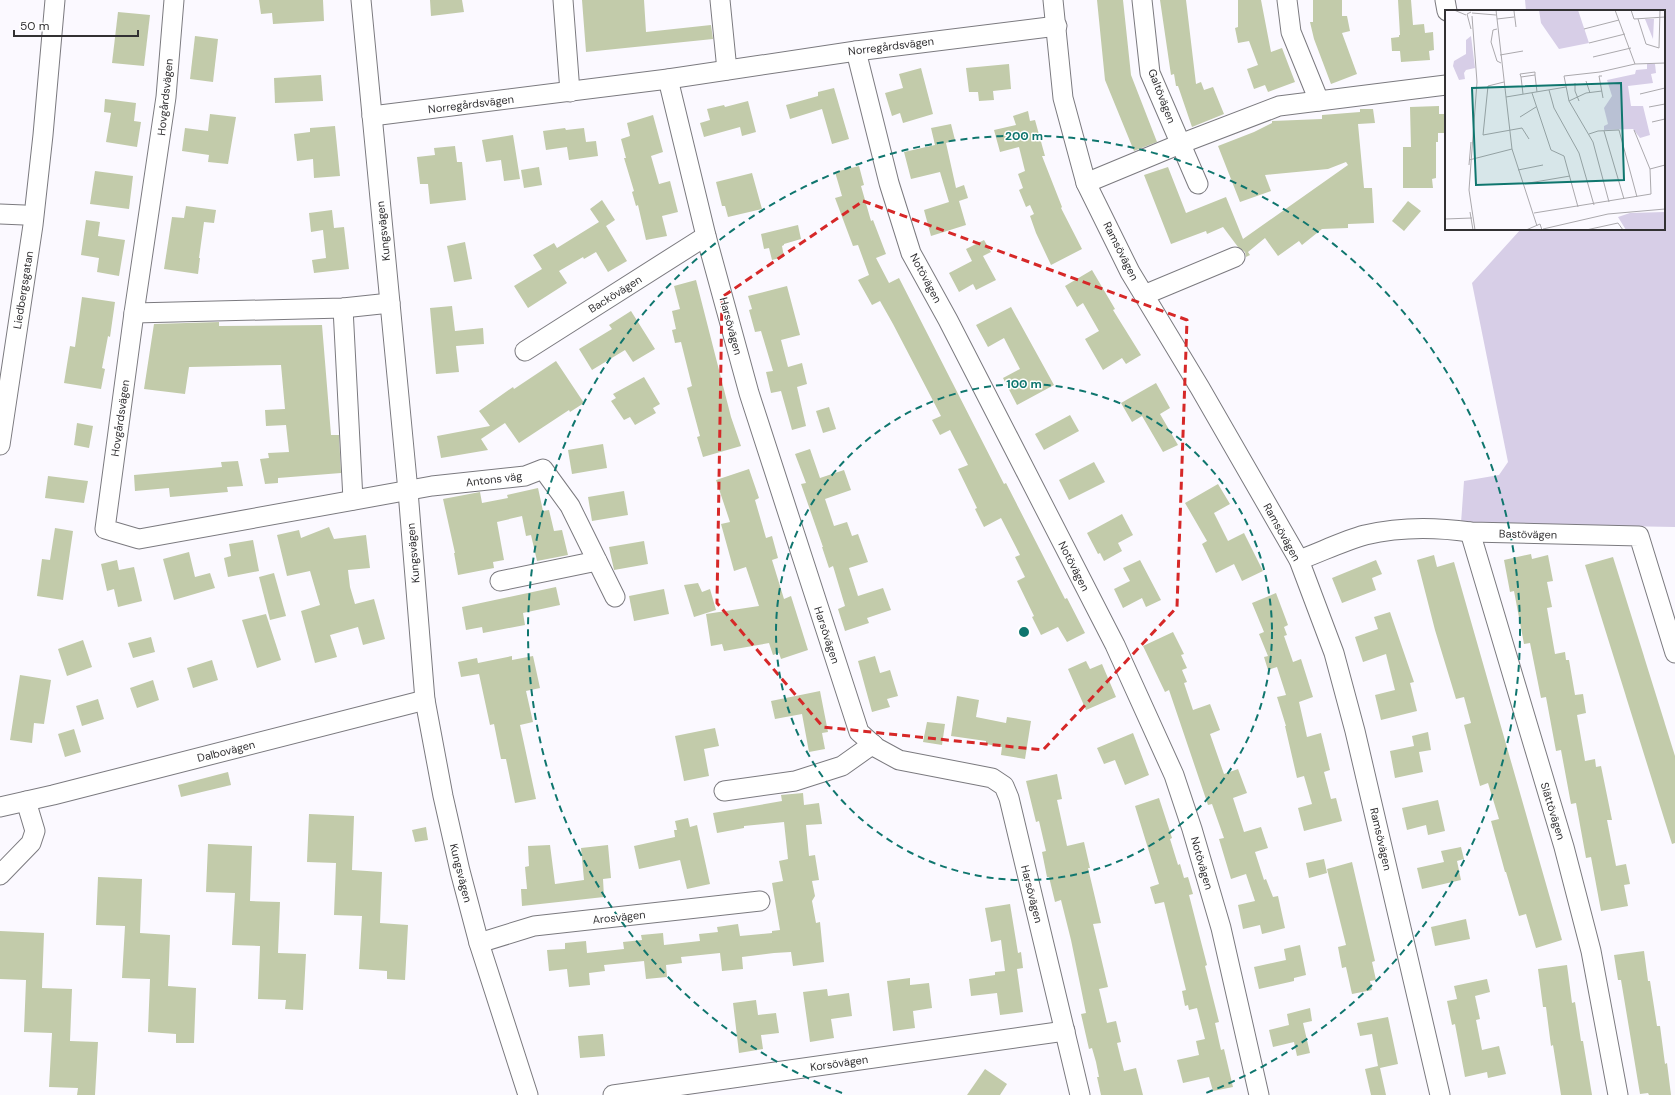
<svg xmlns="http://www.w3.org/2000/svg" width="1675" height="1095" font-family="'DM Sans',sans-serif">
  <rect width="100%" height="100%" fill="#fbf9ff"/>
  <polygon fill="#d7cee7" points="1525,0 1675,0 1675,527 1461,523 1464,481 1499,475 1508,462 1472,283 1521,229 1664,229 1664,11 1526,11"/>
  <g fill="#c2cbaa">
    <polygon points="259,0 323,0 324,21 273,24 272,13 261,14"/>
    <polygon points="430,0 462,0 464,12 431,16"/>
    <polygon points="582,0 644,0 646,32 711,25 713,39 586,52"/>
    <polygon points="1097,0 1123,0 1131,75 1157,142 1134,151 1105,80"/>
    <polygon points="1160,0 1186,0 1196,84 1201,82 1204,90 1213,87 1224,114 1192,127 1178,86 1176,86 1174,74 1171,75"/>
    <polygon points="1238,0 1261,0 1271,52 1282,48 1295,82 1268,92 1265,85 1254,89 1247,69 1258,65 1249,41 1238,43 1235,28 1238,27"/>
    <polygon points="1313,0 1342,0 1342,16 1347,16 1350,31 1342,33 1357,74 1331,84 1314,39 1310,22 1313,22"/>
    <polygon points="1398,0 1411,0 1413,25 1424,24 1425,33 1433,32 1434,50 1429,51 1430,60 1401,62 1400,51 1392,51 1391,38 1399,37 1399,35 1400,35"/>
    <polygon points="118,12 150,15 144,66 112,63"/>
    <polygon points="195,36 218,39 213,82 190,79"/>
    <polygon points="1009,64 1011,89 993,91 994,100 979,101 978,92 969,92 966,68"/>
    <polygon points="921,68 933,114 903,123 900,113 892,116 885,93 903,88 899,74"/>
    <polygon points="321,75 323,101 275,103 274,78"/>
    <polygon points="834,88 849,139 832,144 822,109 790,119 786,105 818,96 818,92"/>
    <polygon points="105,99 136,103 134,121 141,122 137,147 106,142 111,113 104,112"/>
    <polygon points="748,101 756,132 742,136 740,127 704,137 700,123 710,120 707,109 724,105 725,107"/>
    <polygon points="1439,106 1439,114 1444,114 1445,133 1438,133 1438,142 1436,142 1436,178 1432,179 1433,188 1403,188 1403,147 1411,147 1410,107"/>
    <polygon points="1360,109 1373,109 1375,123 1358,124 1364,188 1372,188 1374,223 1348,224 1348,228 1322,229 1302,245 1299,241 1278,256 1265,238 1248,252 1250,255 1246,257 1245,252 1238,247 1223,227 1207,234 1206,231 1171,244 1144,175 1168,167 1186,213 1226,197 1243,239 1348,165 1346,162 1328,169 1265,175 1271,191 1240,202 1218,146 1254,132 1272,123 1272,121 1322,119 1322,115 1360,112"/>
    <polygon points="1028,111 1030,121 1035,120 1045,156 1042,156 1062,207 1061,208 1082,249 1051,265 1036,233 1030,216 1034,214 1030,205 1026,207 1019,190 1023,188 1018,174 1025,171 1019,147 1000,152 994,130 1016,125 1013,116"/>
    <polygon points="210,114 236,117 228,164 208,162 209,155 182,151 185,128 208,131"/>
    <polygon points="653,115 663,152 651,156 659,184 670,181 678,212 662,216 667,236 646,240 638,205 636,206 632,192 634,191 624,158 626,158 621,139 630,136 627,123"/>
    <polygon points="951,124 955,140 946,143 956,188 964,185 968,198 959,201 966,225 931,236 924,210 949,202 940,172 911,179 904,152 935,145 931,128"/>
    <polygon points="335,126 340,176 314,178 313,159 297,161 294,134 310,132 310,128"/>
    <polygon points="565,128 566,130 584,128 586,142 596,141 598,156 569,160 567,147 546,150 543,131"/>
    <polygon points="513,135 520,179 504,181 501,160 486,162 482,140"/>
    <polygon points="455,146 457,162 462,162 466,200 430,204 428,184 420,184 417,157 435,155 434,148"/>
    <polygon points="859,166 864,185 861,186 871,221 873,220 886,254 876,258 889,283 899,278 1004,484 1006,483 1065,599 1067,598 1085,633 1067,642 1058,627 1041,635 1032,617 1034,616 1017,581 1025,577 1015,557 1020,555 1001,518 984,527 975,509 977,508 958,469 968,465 950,430 940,435 932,420 941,416 893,324 880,301 872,305 858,280 869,275 858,245 853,246 835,198 842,196 835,172"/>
    <polygon points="539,167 542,185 524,188 521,170"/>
    <polygon points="95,171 133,176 129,209 90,204"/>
    <polygon points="752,173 762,209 728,217 725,206 722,206 716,182"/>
    <polygon points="602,200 615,220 606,226 627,261 608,272 596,252 584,259 583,257 559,271 567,283 528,308 514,286 542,269 533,255 554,243 557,248 599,222 590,209"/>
    <polygon points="1408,201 1421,211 1404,231 1392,221"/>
    <polygon points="186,206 216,210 214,223 204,222 199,258 200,258 198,274 164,269 172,217 184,218"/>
    <polygon points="332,210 334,228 344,227 349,269 314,273 312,260 326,258 323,230 311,232 309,213"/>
    <polygon points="86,220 100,222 98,236 125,240 119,276 97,272 99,258 81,255"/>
    <polygon points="798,225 801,239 784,244 784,245 782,246 784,257 772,260 769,248 764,249 761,234"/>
    <polygon points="984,240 991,252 983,256 996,280 976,290 973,284 959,292 949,273 972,261 966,249"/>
    <polygon points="465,242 472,279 454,282 447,246"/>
    <polygon points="1092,270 1115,309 1113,310 1141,355 1126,364 1122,358 1103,370 1085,339 1099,331 1083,303 1077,307 1065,286"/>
    <polygon points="696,280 731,417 741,446 703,457 697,437 700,436 687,388 692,386 681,342 675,343 672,330 676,329 672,311 680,309 674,286"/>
    <polygon points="787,286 800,335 781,340 788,367 802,363 807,384 797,387 806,426 792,430 781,391 771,393 766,372 773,371 761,331 755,332 749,310 752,309 748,296"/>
    <polygon points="82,297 115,302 110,337 108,336 102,368 105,369 101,389 64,383 70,346 75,347"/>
    <polygon points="452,306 455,331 483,328 484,344 456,346 459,372 436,374 430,308"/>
    <polygon points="1011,307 1054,385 1017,405 1003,378 1020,369 1004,338 988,347 976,325"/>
    <polygon points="631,311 655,349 633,362 625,350 592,370 579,349 612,329 609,325"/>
    <polygon points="219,322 219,326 322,325 331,435 339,435 341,473 278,478 278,483 265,484 260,459 269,458 268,453 289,452 286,425 266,426 265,410 285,409 281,365 189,367 185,394 144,389 154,324"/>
    <polygon points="556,361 584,403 570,412 569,410 519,443 505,423 481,439 488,450 441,458 437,436 490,426 479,411 513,387 514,389"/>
    <polygon points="644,377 660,404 653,408 656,413 635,425 630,417 624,420 611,401 616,398 613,394"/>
    <polygon points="1156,383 1170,408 1160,414 1178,445 1163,452 1142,416 1132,422 1121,403"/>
    <polygon points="829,407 836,429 823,433 816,411"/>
    <polygon points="1070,415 1079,431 1044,450 1035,434"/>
    <polygon points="77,423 93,426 89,448 74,445"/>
    <polygon points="603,444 607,468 572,474 568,450"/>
    <polygon points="810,449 820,478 844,470 851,490 825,499 834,526 847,522 852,536 858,534 868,562 849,568 858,596 883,588 891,610 867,618 869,623 845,631 838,609 845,606 833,566 829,568 822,547 823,547 801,484 806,483 795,454"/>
    <polygon points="238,461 243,486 227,487 228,492 170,497 169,488 135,491 134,475 222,467 221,462"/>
    <polygon points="1094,462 1105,482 1069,500 1059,480"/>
    <polygon points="749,469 759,498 755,500 766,538 772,536 778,558 772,560 784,599 791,596 808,650 781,659 779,653 773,655 769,643 724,651 722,644 711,646 706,614 759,606 746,567 734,571 721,524 730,522 716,480"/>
    <polygon points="48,476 88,481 84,503 45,498"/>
    <polygon points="1218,484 1230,504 1214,513 1228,541 1244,533 1263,571 1242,581 1234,564 1216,573 1202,544 1207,541 1185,503"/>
    <polygon points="538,488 543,511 549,510 554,531 562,530 568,555 537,561 531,535 526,536 522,516 497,522 504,560 493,562 494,568 458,575 454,553 455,553 443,499 480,492 482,503 508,498 507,495"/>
    <polygon points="624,491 628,515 592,521 588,497"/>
    <polygon points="1122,514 1133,535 1118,543 1122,551 1104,561 1100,553 1098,554 1087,533"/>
    <polygon points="329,527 334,539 366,535 370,568 348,570 350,587 355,604 374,599 385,639 363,645 358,627 330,635 337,657 315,663 301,611 320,605 310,571 287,576 277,535 299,530 301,538"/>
    <polygon points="55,528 73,531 63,600 37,596 42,559 50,560"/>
    <polygon points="253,540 259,571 228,577 224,558 231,556 229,544"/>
    <polygon points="644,541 648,564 614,570 609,547"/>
    <polygon points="189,552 195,577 210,573 215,588 174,600 163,559"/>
    <polygon points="1531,554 1532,559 1548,555 1553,581 1547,582 1552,607 1547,608 1555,654 1565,652 1566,660 1569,660 1575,695 1583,694 1586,713 1577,715 1585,761 1595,759 1596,767 1601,766 1612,820 1607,820 1616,866 1626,864 1630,884 1624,885 1628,906 1601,911 1591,857 1586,858 1576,803 1571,804 1561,750 1556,751 1546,697 1541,698 1530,643 1524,644 1514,591 1510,592 1504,560"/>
    <polygon points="1434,555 1437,567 1454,562 1562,940 1536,948 1526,914 1519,916 1506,872 1505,872 1491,821 1499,819 1488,783 1480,786 1464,725 1471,723 1464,697 1456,699 1435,630 1417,560"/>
    <polygon points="1613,557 1675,756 1675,843 1672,844 1585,565"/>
    <polygon points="117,560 119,570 134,567 142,601 118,607 114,589 107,591 101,564"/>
    <polygon points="1140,560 1161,600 1146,607 1142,598 1123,608 1114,589 1130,581 1123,568"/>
    <polygon points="1376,560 1382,574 1372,578 1376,590 1342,603 1332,578"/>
    <polygon points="274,573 286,616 270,620 259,577"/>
    <polygon points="698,583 702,592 710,589 716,610 694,617 684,585"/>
    <polygon points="556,587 560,605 523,613 525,625 483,633 482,627 466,630 462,607"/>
    <polygon points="664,589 669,614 634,621 629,596"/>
    <polygon points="1276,593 1288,625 1284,627 1287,635 1284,636 1293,662 1301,659 1313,697 1299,702 1307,737 1321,733 1330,770 1324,772 1331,799 1336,798 1342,821 1304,831 1298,808 1312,804 1304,776 1297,778 1285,726 1286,726 1277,697 1286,695 1277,667 1268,670 1264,657 1268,656 1259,634 1264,632 1252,603"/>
    <polygon points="1390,612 1414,682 1410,683 1417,711 1381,720 1375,695 1395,690 1386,654 1363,662 1355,637 1378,629 1374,617"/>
    <polygon points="266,614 281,660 257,668 242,620"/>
    <polygon points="1173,632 1184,654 1181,655 1187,668 1182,670 1187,682 1184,683 1193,710 1210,704 1220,730 1210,734 1224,774 1238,769 1247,793 1233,798 1244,832 1261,827 1268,848 1255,852 1264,880 1266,879 1273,897 1278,896 1285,928 1262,934 1260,925 1243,929 1238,905 1255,901 1246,874 1231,879 1219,839 1224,838 1212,804 1208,805 1169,690 1165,692 1143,646"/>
    <polygon points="151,637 155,652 133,658 128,643"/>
    <polygon points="83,640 92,667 67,676 58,649"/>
    <polygon points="512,656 512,660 533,656 540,688 526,691 533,722 520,725 536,799 515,803 506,759 501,759 494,724 490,725 479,674 461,677 458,662 477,658 478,663"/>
    <polygon points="875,656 880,673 890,670 898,696 887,699 890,707 872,712 858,661"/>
    <polygon points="212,660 218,680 193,688 187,668"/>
    <polygon points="1086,661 1090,669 1102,664 1116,697 1086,710 1068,669"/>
    <polygon points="20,675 51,680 44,724 34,723 32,743 10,740"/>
    <polygon points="153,680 159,700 137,708 130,688"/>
    <polygon points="820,691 828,732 822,733 825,749 809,752 802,714 775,719 771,701"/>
    <polygon points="957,696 979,700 976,717 1006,723 1007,717 1031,721 1025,759 1001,755 1002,747 986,744 986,741 951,736"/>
    <polygon points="98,699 104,719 82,726 76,706"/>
    <polygon points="927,722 945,724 942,745 923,742"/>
    <polygon points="715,728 719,746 704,749 709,776 684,781 675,736"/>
    <polygon points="74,729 81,752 65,757 58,734"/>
    <polygon points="1428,732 1431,750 1419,752 1423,772 1395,778 1390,751 1414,746 1412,736"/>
    <polygon points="1133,733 1149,775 1125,785 1115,760 1104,764 1097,748"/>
    <polygon points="228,772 231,785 181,797 178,785"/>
    <polygon points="1057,774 1062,799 1057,800 1067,846 1084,842 1090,868 1088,868 1101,923 1093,924 1108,987 1099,989 1107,1023 1116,1021 1121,1042 1117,1043 1124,1071 1136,1068 1143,1095 1101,1095 1097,1077 1099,1077 1096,1062 1092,1048 1089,1049 1081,1014 1086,1013 1071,940 1061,900 1055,902 1049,877 1047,877 1042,852 1046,851 1039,821 1036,822 1026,781"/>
    <polygon points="803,793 804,805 819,803 822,824 806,825 809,856 815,855 819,880 812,881 815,896 812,901 816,923 820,922 824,962 793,966 791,952 774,953 742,957 743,969 722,971 720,953 681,957 682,963 666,965 667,977 646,979 644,961 604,965 605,971 589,973 590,985 569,987 567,969 549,971 547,950 565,949 565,943 586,941 587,953 624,949 623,942 642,940 641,935 663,933 664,945 700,941 699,934 718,932 717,927 738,924 740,936 772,933 772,931 780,930 772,883 783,881 779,861 788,859 784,822 744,826 744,828 717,833 713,813 782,801 781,795"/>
    <polygon points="1159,798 1172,838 1170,839 1178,865 1180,864 1184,878 1188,877 1193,894 1189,895 1207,965 1205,966 1219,1022 1215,1023 1221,1050 1224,1049 1233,1087 1213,1091 1209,1077 1183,1083 1177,1060 1199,1055 1196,1041 1205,1039 1197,1008 1189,1010 1188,1005 1185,1006 1182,991 1186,990 1164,902 1155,904 1150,887 1159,884 1135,806"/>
    <polygon points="1438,800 1445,831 1428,835 1426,825 1407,830 1402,808"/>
    <polygon points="309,814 354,816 352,870 382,872 380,923 408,925 405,980 387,979 387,971 359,969 362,916 334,915 336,863 307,862"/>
    <polygon points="688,818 690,827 697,825 710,884 687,889 680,860 639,869 634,846 675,837 674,830 677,830 675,821"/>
    <polygon points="426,827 428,840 415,842 412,830"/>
    <polygon points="208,844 252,846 250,901 280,902 278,953 306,954 303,1010 285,1009 286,1000 258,999 260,946 232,945 235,893 206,892"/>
    <polygon points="550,845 555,884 584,880 581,848 608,845 611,878 603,879 604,897 522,906 521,889 527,889 525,867 529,866 528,846"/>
    <polygon points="1461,847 1464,859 1457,861 1461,880 1422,889 1417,868 1444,862 1441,851"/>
    <polygon points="1324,859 1327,873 1309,878 1306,863"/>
    <polygon points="1352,862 1375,961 1372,962 1376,980 1370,981 1372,990 1352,994 1346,967 1342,968 1338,947 1346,945 1327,869"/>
    <polygon points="98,877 142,879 140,933 170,935 168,986 196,988 194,1043 176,1043 176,1034 148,1032 150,979 122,978 125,926 96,925"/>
    <polygon points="1010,904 1018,953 1021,952 1023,968 1017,969 1023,1012 1000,1015 997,993 971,996 969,979 995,975 995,972 1005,971 1001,940 991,942 985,908"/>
    <polygon points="1466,919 1470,939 1435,946 1431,927"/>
    <polygon points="0,931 44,933 42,988 72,989 70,1041 98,1042 95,1095 77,1095 78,1088 49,1087 52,1033 24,1032 26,980 0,979"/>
    <polygon points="1300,945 1306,975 1294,978 1294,981 1259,989 1254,967 1286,960 1284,949"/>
    <polygon points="1644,951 1648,981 1650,981 1657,1026 1660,1026 1665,1064 1667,1063 1671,1095 1649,1095 1648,1093 1640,1094 1621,980 1618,980 1614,955"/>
    <polygon points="1567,965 1572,1003 1575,1002 1581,1041 1583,1041 1592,1095 1561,1095 1553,1045 1551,1046 1546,1007 1543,1007 1538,969"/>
    <polygon points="910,978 910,985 929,983 932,1008 913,1011 915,1028 893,1031 887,981"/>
    <polygon points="1487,979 1490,992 1475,996 1480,1019 1476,1020 1482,1050 1499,1046 1506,1074 1488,1078 1487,1072 1465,1077 1455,1024 1452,1025 1447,1001 1457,999 1454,986"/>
    <polygon points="827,989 828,996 849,993 852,1016 831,1019 834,1038 810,1042 803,992"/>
    <polygon points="756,1000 758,1015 776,1013 779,1033 761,1035 763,1049 739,1053 733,1003"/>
    <polygon points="1310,1008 1312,1021 1303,1023 1310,1053 1297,1056 1294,1042 1273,1047 1269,1030 1289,1025 1287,1014"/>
    <polygon points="1388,1017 1398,1064 1380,1068 1386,1095 1371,1095 1365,1069 1378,1066 1372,1034 1360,1036 1357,1023"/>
    <polygon points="603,1034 605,1056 580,1058 578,1036"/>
    <polygon points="985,1069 1007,1084 1000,1095 967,1095"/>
  </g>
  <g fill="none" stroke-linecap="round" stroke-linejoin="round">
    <defs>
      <g id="minor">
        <polyline points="174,0 166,97 134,313 105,529 139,539 432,486 525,476 543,469 570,506 615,597"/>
        <polyline points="361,0 408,491 425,700 443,796 460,871 479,943 528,1095"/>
        <polyline points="563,0 570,92"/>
        <polyline points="720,0 727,70"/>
        <polyline points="1053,0 1063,98 1086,183 1130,272 1200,388 1299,560 1334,653 1355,731 1440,1095"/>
        <polyline points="1142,0 1150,73 1198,184"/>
        <polyline points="1287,0 1291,32 1319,101"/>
        <polyline points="1445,0 1447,11"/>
        <polyline points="856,51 889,183 911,253 948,320 1115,645 1174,775 1192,829 1221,928 1259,1095"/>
        <polyline points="668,79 706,236 749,393 859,732 877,748 899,760 992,778 1004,786 1009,798 1080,1095"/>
        <polyline points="372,116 668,79 856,51 1057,26"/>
        <polyline points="1086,183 1180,144 1279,106 1446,85"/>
        <polyline points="0,214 24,215"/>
        <polyline points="1144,295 1235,257"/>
        <polyline points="343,308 353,500"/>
        <polyline points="134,313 343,308 390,303"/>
        <polyline points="525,351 706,236"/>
        <polyline points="0,445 33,225 43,135 55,0"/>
        <polyline points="1470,532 1564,847 1591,951 1618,1095"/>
        <path d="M 1299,560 C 1321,552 1343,541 1365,535 C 1398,527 1436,527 1470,532 L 1639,536 L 1675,653"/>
        <polyline points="500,581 597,561"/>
        <polyline points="724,791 795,781 842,766 873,744"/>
        <polyline points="0,807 53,795 425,700"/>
        <polyline points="0,875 31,843 35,831 26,801"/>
        <polyline points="479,943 534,926 760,901"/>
        <polyline points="613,1095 1065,1031"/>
      </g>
    </defs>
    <use href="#minor" stroke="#7b7a7f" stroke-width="21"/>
    <use href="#minor" stroke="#fff" stroke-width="19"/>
  </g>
  <path fill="none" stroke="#d62828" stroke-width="3" stroke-dasharray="8 5" stroke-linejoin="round" d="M 863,201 L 1187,320 L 1177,607 L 1043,750 L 823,727 L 717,603 L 722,297 Z"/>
  <g fill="none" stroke="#0f766e" stroke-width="2" stroke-dasharray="7 5">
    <circle cx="1024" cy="632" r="248"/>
    <path d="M842 1093A496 496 0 1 1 1206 1093"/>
  </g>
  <g text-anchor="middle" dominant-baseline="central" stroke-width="3" stroke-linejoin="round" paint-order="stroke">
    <g font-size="11" fill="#323133" stroke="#fff">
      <text transform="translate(891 46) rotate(-7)">Norregårdsvägen</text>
      <text transform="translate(1162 96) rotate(69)">Galtövägen</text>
      <text transform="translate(165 97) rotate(-84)">Hovgårdsvägen</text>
      <text transform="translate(471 104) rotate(-7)">Norregårdsvägen</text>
      <text transform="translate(383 231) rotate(-96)">Kungsvägen</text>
      <text transform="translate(1121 251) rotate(63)">Ramsövägen</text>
      <text transform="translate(926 278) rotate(62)">Notövägen</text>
      <text transform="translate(23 290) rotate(-81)">Liedbergsgatan</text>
      <text transform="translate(615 294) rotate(-32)">Backövägen</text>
      <text transform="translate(731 326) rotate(75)">Harsövägen</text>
      <text transform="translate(120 418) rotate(-82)">Hovgårdsvägen</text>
      <text transform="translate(494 479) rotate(-7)">Antons väg</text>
      <text transform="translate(1282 532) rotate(61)">Ramsövägen</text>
      <text transform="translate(1528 534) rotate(1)">Bastövägen</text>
      <text transform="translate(413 553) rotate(-95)">Kungsvägen</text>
      <text transform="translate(1074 566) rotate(63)">Notövägen</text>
      <text transform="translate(827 635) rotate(72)">Harsövägen</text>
      <text transform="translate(226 751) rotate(-14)">Dalbovägen</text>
      <text transform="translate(1553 811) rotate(73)">Slättövägen</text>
      <text transform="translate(1381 839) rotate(77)">Ramsövägen</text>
      <text transform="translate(1202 863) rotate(74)">Notövägen</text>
      <text transform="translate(461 873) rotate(76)">Kungsvägen</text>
      <text transform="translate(1032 894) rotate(76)">Harsövägen</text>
      <text transform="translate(619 917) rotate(-6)">Arosvägen</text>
      <text transform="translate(839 1063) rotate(-8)">Korsövägen</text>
    </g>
  </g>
  <g transform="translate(1445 10)">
    <rect width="220" height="220" fill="#fbf9ff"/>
    <path d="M 94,0 L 133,0 L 144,33 L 114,39 L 96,13 ZM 200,9 L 209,9 L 208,29 ZM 26,26 L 30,58 L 21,60 L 19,63 L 20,69 L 14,70 L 8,56 L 9,51 L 21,44 L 21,30 ZM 202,54 L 210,54 L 211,63 L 206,64 L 208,73 L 183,76 L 186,96 L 198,96 L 205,125 L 195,128 L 188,119 L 159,120 L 159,116 L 163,114 L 159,98 L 167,86 L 162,70 L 190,64 L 191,60 L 202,59 ZM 220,202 L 220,220 L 181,220 L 173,207 L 185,203 Z" fill="#d7cee7"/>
    <path fill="none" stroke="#aba9ad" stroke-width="1" d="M 9,0 L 21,5M 51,0 L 67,139 L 92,216M 170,0 L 190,54M 186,0 L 189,9 L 220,7M 69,1 L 71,17M 26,2 L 22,4 L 26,19M 27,3 L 51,5M 27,6 L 32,72 L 24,180 L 30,220M 52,9 L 69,7M 193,9 L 201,34 L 214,38 L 215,0M 52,19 L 48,20 L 46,32 L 52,51 L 56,53M 139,19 L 174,10M 144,33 L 180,24M 55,45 L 78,41M 148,47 L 186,38M 157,66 L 154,66 L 158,88M 76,67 L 75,64 L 90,62 L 90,65M 141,71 L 145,83M 59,72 L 43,76 L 38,125 L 77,118 L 84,129M 130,73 L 130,81 L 134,91M 104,80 L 109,98 L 134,143 L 149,195M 87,83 L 106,140 L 119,146 L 133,197M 78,84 L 76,67 L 90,65 L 92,82M 195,84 L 220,78M 61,87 L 121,77M 124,91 L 141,83 L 157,81M 204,97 L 220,94M 75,107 L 91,97M 207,112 L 220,109M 159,121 L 179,189M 144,124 L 153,121 L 174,120 L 192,187M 24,150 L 67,139M 24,155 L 26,132M 205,159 L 220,155M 73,160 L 98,155M 78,174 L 125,166M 164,192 L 148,132 L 124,91 L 119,66 L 155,62 L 190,54 L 220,53M 25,202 L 28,220M 89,203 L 206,184 L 205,159 L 189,120M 0,209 L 27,208M 98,219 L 163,204 L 220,199M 81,220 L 95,214 L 97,220M 141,220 L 173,213 L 178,220"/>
    <path fill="#0f766e" fill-opacity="0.15" stroke="#0f766e" stroke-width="2" d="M 176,73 L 179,170 L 31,175 L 27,78 Z"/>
    <rect width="220" height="220" fill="none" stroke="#323133" stroke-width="2"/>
  </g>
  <circle cx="1024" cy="632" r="6" fill="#0f766e" stroke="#fff" stroke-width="2"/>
  <g font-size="12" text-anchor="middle" font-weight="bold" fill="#0f766e" stroke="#fff" stroke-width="3" stroke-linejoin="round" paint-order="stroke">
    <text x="1024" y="140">200 m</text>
    <text x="1024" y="388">100 m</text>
  </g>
  <path d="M14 30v6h124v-6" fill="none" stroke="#323133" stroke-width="2"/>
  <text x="20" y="30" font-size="12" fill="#323133" stroke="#ffffff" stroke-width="3" paint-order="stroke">50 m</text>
</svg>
